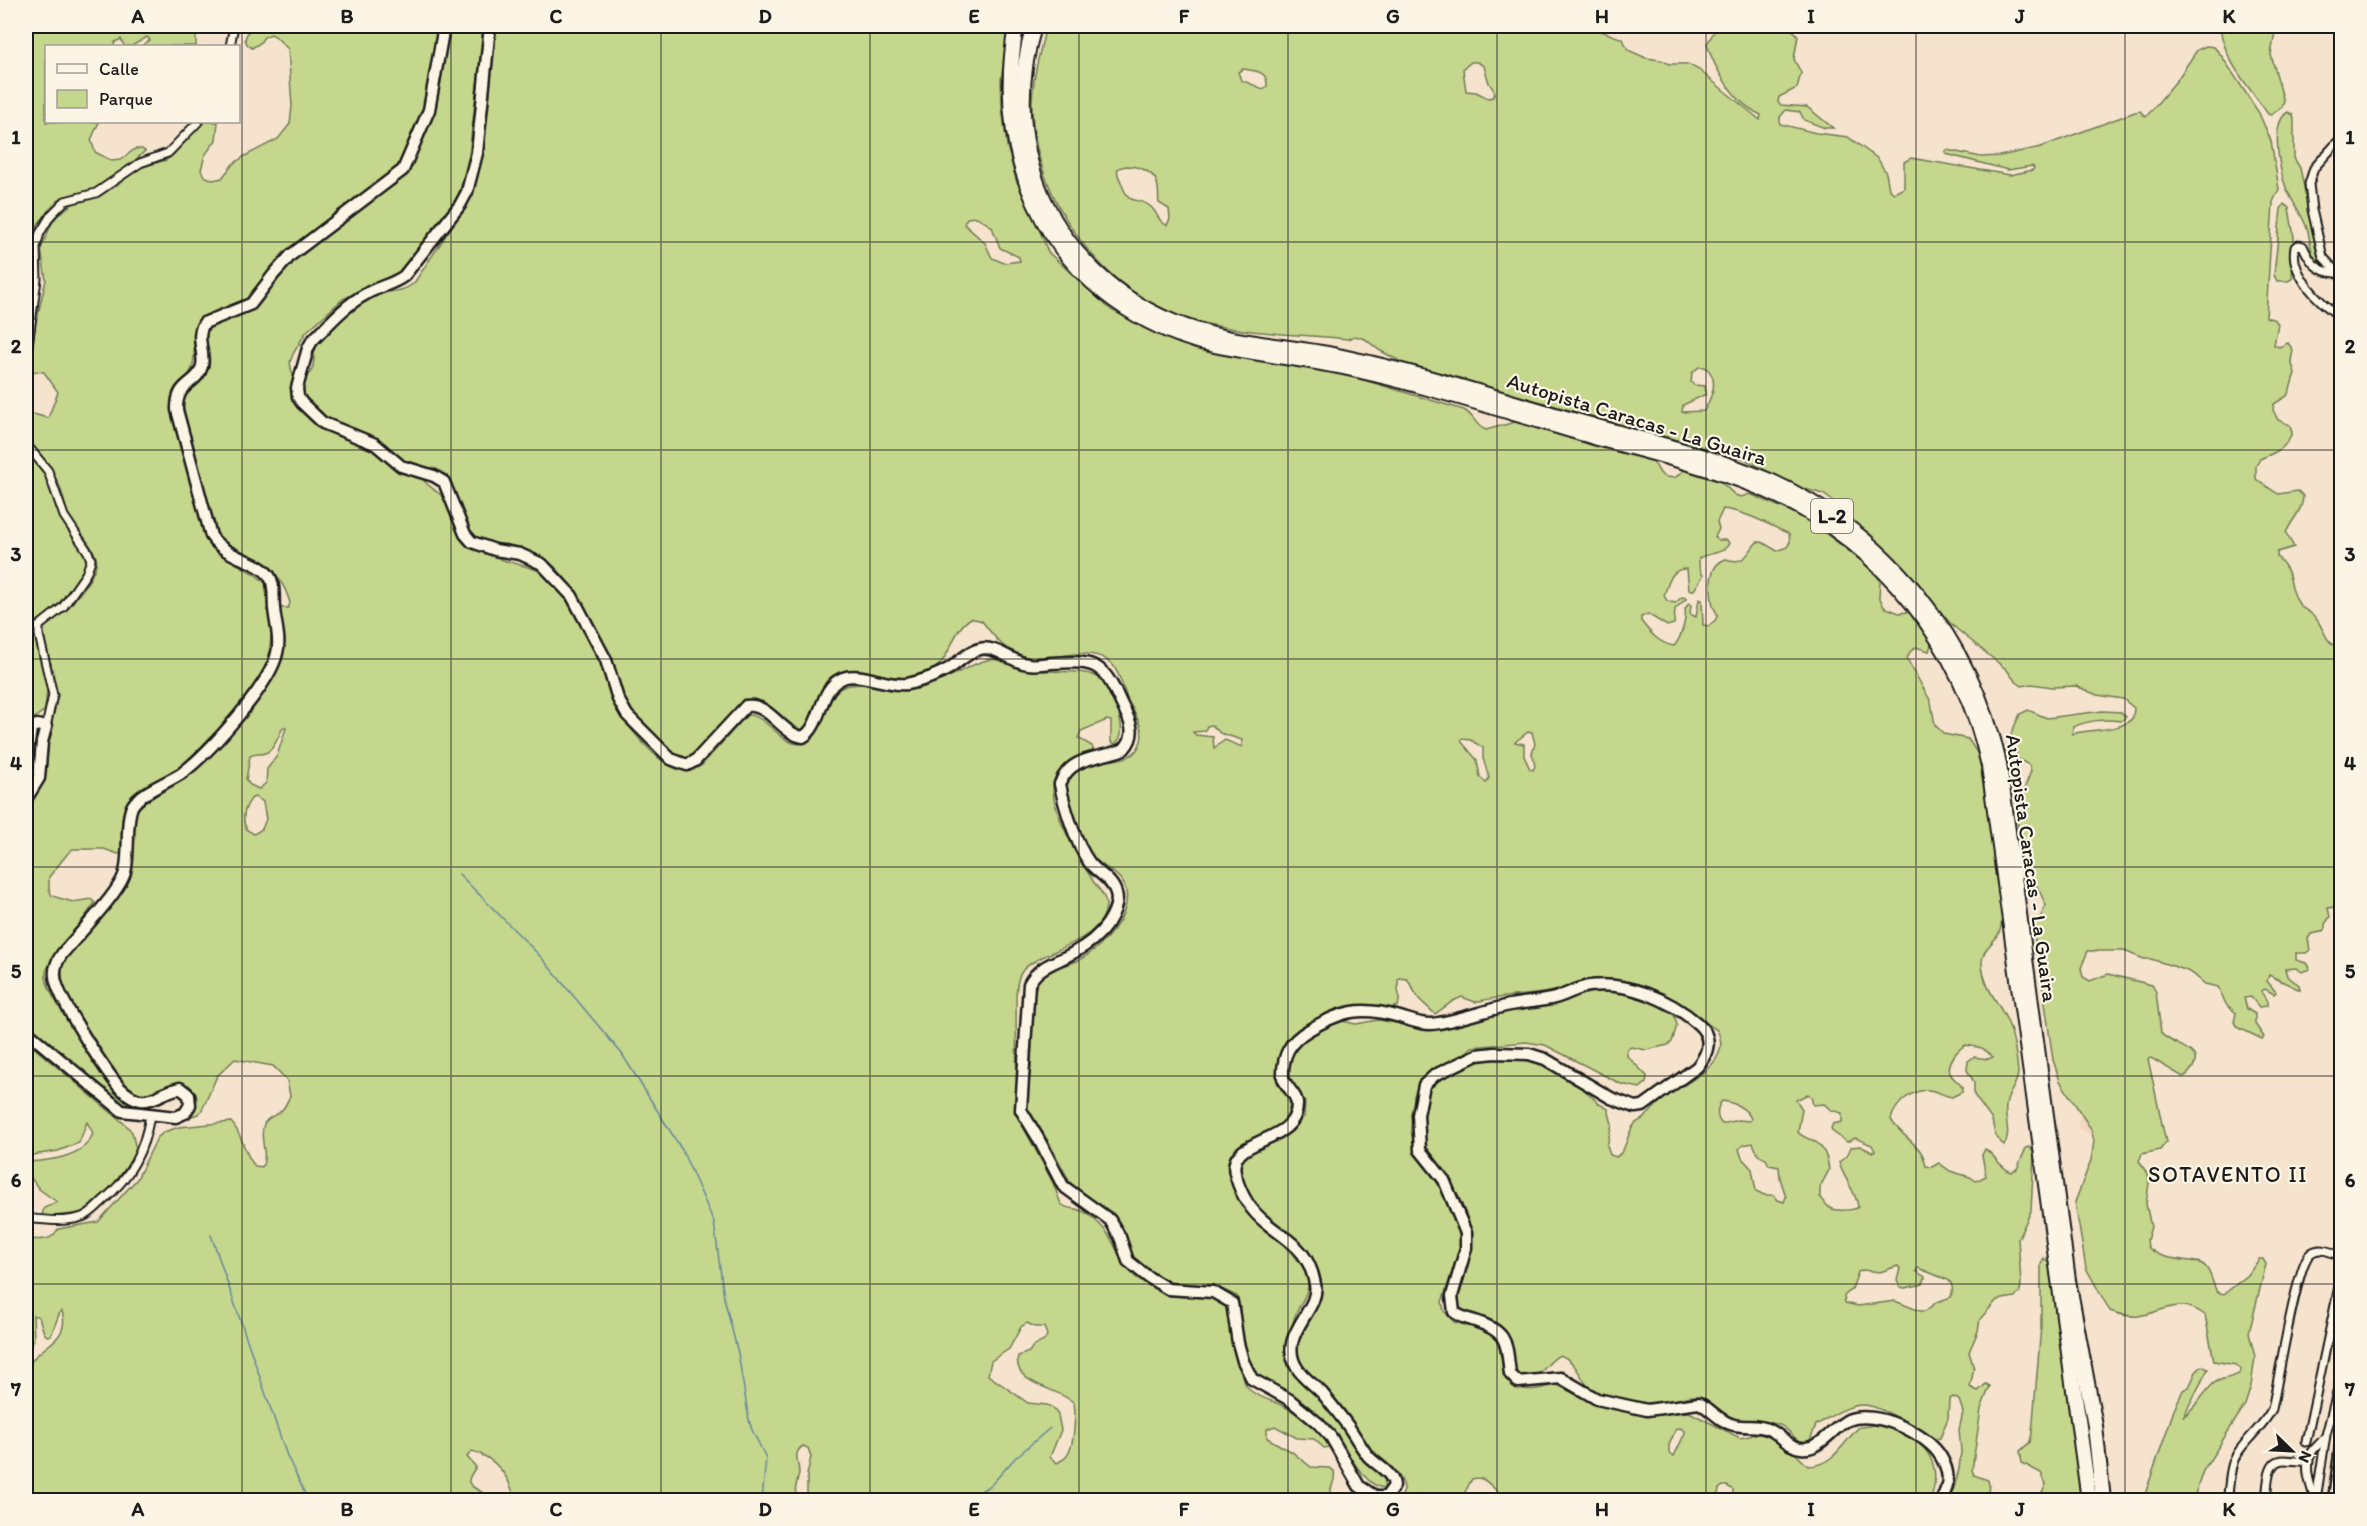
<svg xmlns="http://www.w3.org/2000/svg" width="2367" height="1526" font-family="Itim,sans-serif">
  <rect width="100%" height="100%" fill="#f6e3ce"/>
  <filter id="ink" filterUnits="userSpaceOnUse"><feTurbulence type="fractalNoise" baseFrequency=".0167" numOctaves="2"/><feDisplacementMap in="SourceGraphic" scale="12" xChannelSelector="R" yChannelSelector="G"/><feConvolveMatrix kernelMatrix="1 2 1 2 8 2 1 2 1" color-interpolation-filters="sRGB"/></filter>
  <g filter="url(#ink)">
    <polygon fill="#f2d6be" points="2081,1113 2101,1140 2077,1128"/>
    <g fill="#c4d78c" stroke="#707a54" stroke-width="1.5" fill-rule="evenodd">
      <polygon points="26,26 199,26 196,33 196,46 142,46 150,40 147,37 132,46 124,46 121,39 115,42 114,46 46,46 46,122 99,122 91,140 95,152 112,161 120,160 135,149 142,149 145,151 120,174 96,190 66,197 51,209 38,224 26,259"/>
      <path d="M 250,26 L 484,26 L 469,155 L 460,190 L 454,205 L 400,273 L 343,299 L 306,332 L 293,354 L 290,362 L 292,373 L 298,376 L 310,373 C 316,365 312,356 316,347 C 324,329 354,306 371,297 C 387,288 398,296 414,283 L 467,204 L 471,193 L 493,26 L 1009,26 L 1001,80 L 1002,108 L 1007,146 L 1016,180 L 1038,226 L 1048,252 L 1111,310 L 1160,335 L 1193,348 L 1344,374 L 1464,410 C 1474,415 1475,426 1486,430 L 1515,422 L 1558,431 L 1649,458 C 1662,468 1655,480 1676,477 L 1684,470 L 1721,482 L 1735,495 L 1741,497 L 1750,494 L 1806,518 L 1878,574 L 1880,582 L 1879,596 L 1884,607 L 1899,613 L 1908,612 L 1916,618 L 1932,642 L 1929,651 L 1916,647 L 1910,652 L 1907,659 L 1931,702 L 1935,725 L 1944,734 L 1968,739 L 1978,754 C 1985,782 1987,811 1992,840 C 1995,862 2005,904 2001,926 C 1999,943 1981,945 1982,965 C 1984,989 1999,1002 2008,1023 C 2013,1036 2017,1057 2018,1072 C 2018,1085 2007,1093 2006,1106 C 2004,1120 2012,1132 2004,1146 L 1995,1135 L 1992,1120 L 1974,1095 L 1974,1082 L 1967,1070 L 1968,1061 L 1974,1057 L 1988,1059 L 1993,1057 L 1982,1048 L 1966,1045 C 1957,1049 1945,1065 1951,1075 C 1954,1080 1959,1082 1962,1087 L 1962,1092 L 1952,1097 C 1944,1096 1936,1090 1928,1090 C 1911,1090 1896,1103 1891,1119 C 1894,1128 1914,1142 1921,1152 C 1924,1156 1924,1161 1926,1166 L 1932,1167 L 1939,1163 L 1950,1171 L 1970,1177 L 1976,1181 L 1986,1176 L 1982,1155 L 1985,1149 C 1996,1156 1998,1166 2011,1172 L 2017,1169 L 2026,1148 L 2030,1147 L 2034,1154 L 2031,1211 L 2018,1239 L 2021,1282 L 2020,1292 L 2015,1297 L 1997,1300 L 1980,1319 L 1978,1331 L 1969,1352 L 1974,1368 L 1970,1387 L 1978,1391 L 1986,1384 L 1990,1386 L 1981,1409 L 1972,1470 L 1974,1475 L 1988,1480 L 1989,1485 L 1988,1493 L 2000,1500 L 1946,1500 L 1954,1488 L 1959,1469 L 1961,1451 L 1959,1430 L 1963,1412 L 1959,1400 L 1953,1397 L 1949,1400 L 1948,1418 L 1940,1438 L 1935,1439 C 1919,1429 1881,1405 1863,1405 C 1847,1405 1830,1417 1816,1425 L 1810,1440 L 1805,1443 C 1793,1441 1791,1430 1780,1425 C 1765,1419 1746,1426 1731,1418 C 1719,1412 1709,1397 1696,1396 C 1682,1395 1669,1404 1656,1405 C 1642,1406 1610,1397 1597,1393 C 1581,1387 1581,1363 1560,1355 C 1544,1362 1542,1384 1517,1376 L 1515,1373 C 1515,1320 1497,1328 1458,1310 L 1457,1304 C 1462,1284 1476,1249 1471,1229 C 1466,1212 1452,1181 1441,1167 C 1437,1162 1428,1157 1425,1151 C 1419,1139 1422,1095 1431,1085 C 1441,1073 1477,1058 1492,1058 C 1536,1057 1567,1069 1597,1102 C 1600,1105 1604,1106 1608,1109 L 1612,1124 L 1607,1146 L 1610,1155 L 1616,1157 C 1627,1151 1626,1135 1634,1125 C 1636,1122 1642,1120 1645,1117 C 1652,1111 1658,1103 1665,1097 C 1685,1082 1735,1064 1717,1030 C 1691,1013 1644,980 1613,980 C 1590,981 1571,989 1549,992 C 1525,996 1499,996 1475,1002 L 1462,997 L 1453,1001 L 1435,1014 L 1419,999 L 1407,979 L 1399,978 C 1395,987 1402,996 1398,1006 C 1386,1011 1370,1006 1358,1006 C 1340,1006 1308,1021 1295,1032 C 1268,1057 1299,1090 1286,1118 C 1276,1140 1242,1132 1232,1155 C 1216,1191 1289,1244 1305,1270 C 1318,1292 1290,1309 1293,1330 C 1320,1311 1330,1294 1315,1263 C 1312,1257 1308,1249 1302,1244 C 1289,1231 1271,1223 1258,1209 C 1247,1197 1242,1183 1238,1167 L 1245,1154 L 1286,1135 L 1304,1117 L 1305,1102 L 1291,1082 L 1289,1074 L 1293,1050 L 1306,1037 L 1342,1021 L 1356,1024 L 1378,1020 L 1430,1028 L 1596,989 L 1625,991 L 1666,1006 L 1674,1014 L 1677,1025 L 1672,1042 L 1668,1045 L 1646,1050 L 1631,1047 L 1627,1049 L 1627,1056 L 1647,1076 L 1646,1083 L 1640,1088 L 1621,1084 L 1545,1045 L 1526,1042 L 1472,1047 L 1462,1056 L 1429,1072 L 1418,1086 L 1414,1096 L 1411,1129 L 1415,1149 L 1445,1194 L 1460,1231 L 1460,1247 L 1442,1302 L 1444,1311 L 1454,1322 L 1488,1330 L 1500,1339 L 1509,1382 C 1525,1395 1539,1388 1557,1385 L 1589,1401 L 1644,1414 L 1689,1412 L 1740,1438 L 1759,1434 L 1769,1436 L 1794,1452 L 1808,1466 C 1833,1466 1843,1443 1859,1427 C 1866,1427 1875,1424 1882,1425 C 1888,1426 1894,1430 1900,1432 C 1931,1445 1942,1469 1930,1500 L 1733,1500 L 1733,1490 L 1727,1486 L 1723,1486 L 1719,1489 L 1717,1500 L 1526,1500 C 1519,1495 1510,1498 1502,1494 C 1490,1489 1488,1475 1472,1479 L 1464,1494 C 1448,1499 1435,1496 1419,1494 L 1414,1498 L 1414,1500 L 1398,1500 C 1402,1496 1406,1490 1403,1484 C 1397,1466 1380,1460 1369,1446 C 1356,1428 1345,1410 1330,1393 L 1327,1391 L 1365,1461 L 1385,1480 L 1384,1488 C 1363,1487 1344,1443 1330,1428 C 1321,1417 1309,1406 1296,1397 C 1283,1388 1263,1386 1254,1372 C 1247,1361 1242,1345 1241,1332 C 1240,1320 1242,1308 1237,1296 L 1213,1285 L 1181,1286 L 1170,1284 L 1135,1260 L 1127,1245 L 1124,1230 L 1114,1214 L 1075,1189 L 1070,1182 L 1048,1141 L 1026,1107 C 1025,1094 1030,1080 1031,1066 C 1033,1045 1029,996 1039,980 C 1049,966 1065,967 1079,960 C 1101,948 1134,915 1125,887 C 1119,870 1095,865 1086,850 L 1066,788 C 1083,742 1131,777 1141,741 C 1145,728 1134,713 1129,702 C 1123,691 1121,674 1112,664 C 1089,641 1049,664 1027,659 C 1006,653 994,637 982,621 L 971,618 C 948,633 954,662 925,674 C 919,677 909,679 903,679 C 880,678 845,658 827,681 C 816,697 816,717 804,732 L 794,731 L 758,701 L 743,699 L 698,755 L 689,760 C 665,753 639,725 627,702 C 618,688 616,670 609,655 C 596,626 572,579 547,560 C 539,555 530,552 521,549 C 511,545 501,541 491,547 L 489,551 C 497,564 531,563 546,575 C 565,592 582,626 594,647 C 605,666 606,688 616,707 C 627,726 658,765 680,770 C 688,772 695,769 702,765 L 747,715 C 768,714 782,749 803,743 C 830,735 820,689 850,685 C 870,682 891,688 910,690 L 918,689 C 930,685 942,680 953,675 C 964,670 974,663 987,660 C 1002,657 1017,666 1032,669 C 1067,677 1108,658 1118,709 C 1120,721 1126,735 1115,744 L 1111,742 L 1111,721 L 1107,720 L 1081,731 L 1078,738 L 1092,746 L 1094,752 C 1082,758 1064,764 1056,776 C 1042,800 1080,859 1093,881 C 1098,888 1106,896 1106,904 C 1105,943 1042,949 1023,970 C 1017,977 1017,987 1016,996 L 1017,1115 L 1053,1183 L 1061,1204 C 1068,1210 1074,1207 1082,1211 C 1091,1214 1097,1222 1103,1228 C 1119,1245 1119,1268 1140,1280 C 1149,1286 1158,1292 1169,1295 C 1191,1301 1205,1289 1226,1307 C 1235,1327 1235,1378 1251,1391 C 1261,1399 1275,1401 1285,1407 C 1300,1414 1326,1431 1329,1447 L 1324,1448 L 1314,1439 L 1297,1438 L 1275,1426 L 1267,1429 L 1267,1438 L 1292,1452 L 1311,1467 L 1329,1468 L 1334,1471 C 1337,1482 1327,1490 1331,1500 L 1159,1500 L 1162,1496 L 1159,1494 L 1153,1500 L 512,1500 L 514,1497 C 509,1475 494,1457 472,1451 L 467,1457 L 476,1467 C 466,1481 465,1484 482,1492 L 485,1500 L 26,1500 L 26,1372 C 28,1368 30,1363 33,1359 C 45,1344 70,1339 62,1311 L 60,1312 L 51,1335 L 47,1336 L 44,1333 L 39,1317 L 33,1315 L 34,1339 L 26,1358 L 26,1239 C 40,1239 50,1243 58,1229 L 98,1222 L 137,1179 L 157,1138 L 164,1132 L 179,1127 L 231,1122 C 243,1134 243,1153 255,1166 L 262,1167 C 269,1153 258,1138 264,1124 C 267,1117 275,1116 280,1112 C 285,1108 287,1102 290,1096 L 287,1080 L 273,1066 L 235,1059 L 217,1076 L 202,1110 L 198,1114 L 192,1116 L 191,1114 C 198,1102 200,1096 189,1085 L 178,1084 L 158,1094 L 139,1096 L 103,1069 L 148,1106 L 146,1109 L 130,1109 L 117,1102 L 26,1026 L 26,807 L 45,781 L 49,738 L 55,703 L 51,663 L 46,658 L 43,662 L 47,689 L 45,710 L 26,724 L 26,412 L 48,418 L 58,392 L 44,372 L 29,371 L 36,322 L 46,280 L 41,249 L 51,225 L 57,216 L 72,204 L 100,196 L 142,167 L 166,160 L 173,155 L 203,122 L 218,122 L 216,140 L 205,155 L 201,170 L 204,176 L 213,180 L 222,178 L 233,164 L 245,156 L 278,139 L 290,124 L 292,106 L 288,49 L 275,36 L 271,34 L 264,37 L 260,43 L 252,48 L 247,44 L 245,39 ZM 977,217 L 992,227 L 1000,248 L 1019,257 L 1020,261 L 1004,263 L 992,258 L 985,243 L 964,224 L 967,218 ZM 258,288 L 267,289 C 262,319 224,313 207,331 C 202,344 214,356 208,369 C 204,378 195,382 188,389 C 180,398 180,415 177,426 C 172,410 166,395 180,382 C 186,378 190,375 192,368 C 198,352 189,337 198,322 L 242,303 ZM 423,467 C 443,468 451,476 454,495 L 449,503 C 441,492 421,484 419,471 ZM 56,479 C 63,488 63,503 68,514 C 75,529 91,541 96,557 C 100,573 66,614 52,621 L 47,615 C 60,601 96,573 84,551 C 74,535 62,522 55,503 C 52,495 49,490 51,481 ZM 1723,509 C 1747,512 1767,524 1789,534 L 1790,542 L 1787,547 L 1777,551 L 1762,542 L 1757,542 C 1746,554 1746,565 1726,559 C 1707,565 1710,591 1713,606 C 1714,609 1717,612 1717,615 C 1718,620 1712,622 1709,626 L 1703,625 L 1702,600 L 1699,599 L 1696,617 L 1690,614 L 1691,605 L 1689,603 L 1685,609 C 1687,618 1681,639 1674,646 C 1660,644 1650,633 1641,621 L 1641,617 L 1648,614 L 1667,626 L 1674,624 L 1675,609 L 1687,598 L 1682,597 L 1675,603 L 1667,601 L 1664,595 C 1669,583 1670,568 1687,569 L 1689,590 L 1694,590 L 1703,576 L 1699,566 L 1699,558 C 1710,552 1724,555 1729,543 L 1727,540 L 1719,540 L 1715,537 L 1719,529 L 1717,522 ZM 212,544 C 249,559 278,560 290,603 L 288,608 L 279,608 L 284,646 L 279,667 L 269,685 L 256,701 L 178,781 L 138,807 L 135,817 L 132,857 L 123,891 L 65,958 C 53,984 78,1014 91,1036 L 92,1040 L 85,1044 C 74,1029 48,995 46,977 C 45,972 47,968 50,964 L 95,903 L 91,899 L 73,902 L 52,896 L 49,889 L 49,877 L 68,853 L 73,849 L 104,849 L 118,854 L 122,853 L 137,795 L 183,767 L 207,744 L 245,700 L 268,663 L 272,629 L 265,583 L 256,575 L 220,554 ZM 1212,725 L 1220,733 L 1242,740 L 1242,747 L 1225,740 L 1214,748 L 1213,737 L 1196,735 L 1193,732 L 1205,731 L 1207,726 ZM 283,728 L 286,728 L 277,756 L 267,769 L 266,783 L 259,789 L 250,785 L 246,780 L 250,756 C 256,753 260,755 265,753 C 275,750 278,735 283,728 ZM 1528,732 L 1532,732 L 1535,744 L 1532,753 L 1535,766 L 1533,770 L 1530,769 L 1524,756 L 1524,744 L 1515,742 ZM 1462,739 L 1471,740 L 1483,748 L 1483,758 L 1489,778 L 1486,783 L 1480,777 L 1477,760 L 1461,741 ZM 256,797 L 263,802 L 266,819 L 262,829 L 254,834 L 247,830 C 241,820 244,807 252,798 ZM 1808,1094 L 1811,1097 L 1813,1105 L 1824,1104 L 1831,1110 L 1842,1113 L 1842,1122 L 1833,1124 L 1831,1128 L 1833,1132 L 1847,1142 L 1855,1138 L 1872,1145 L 1875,1151 L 1872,1152 L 1860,1146 L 1851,1147 L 1847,1156 L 1839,1162 C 1842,1176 1857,1193 1858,1207 C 1854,1211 1834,1211 1830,1208 C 1826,1206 1824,1200 1820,1197 L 1820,1187 L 1829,1170 C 1828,1160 1824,1148 1816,1142 C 1809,1137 1804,1139 1798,1132 L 1802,1109 L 1796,1100 ZM 1722,1101 C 1733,1102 1747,1108 1751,1119 L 1750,1121 L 1738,1120 L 1722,1124 C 1716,1118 1716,1108 1722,1101 ZM 1753,1143 L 1758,1155 L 1766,1159 L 1769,1165 L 1779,1167 L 1780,1178 L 1786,1197 L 1784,1202 L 1778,1200 L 1774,1195 L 1764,1195 L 1756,1191 L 1752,1169 L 1742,1158 L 1739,1149 L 1743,1145 ZM 1898,1266 L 1900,1269 L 1897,1280 L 1900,1287 L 1905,1288 L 1923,1284 L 1925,1277 L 1916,1271 L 1918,1268 L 1948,1280 C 1953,1284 1953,1291 1951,1297 L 1937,1302 L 1925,1311 L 1920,1311 L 1895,1301 L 1858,1306 L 1845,1303 L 1844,1296 L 1852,1289 L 1858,1272 L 1863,1270 L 1880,1272 ZM 1027,1323 L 1035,1327 L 1044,1327 L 1047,1335 L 1044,1341 L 1033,1346 L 1029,1352 L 1018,1356 C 1012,1386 1059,1387 1074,1403 C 1076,1415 1074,1449 1066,1457 C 1063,1460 1060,1461 1057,1463 L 1050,1457 L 1061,1430 L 1058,1415 L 1053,1408 L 1047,1405 L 1028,1403 L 988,1375 L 991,1361 L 1009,1349 L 1021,1327 ZM 1680,1428 L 1685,1431 L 1685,1433 L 1674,1456 L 1669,1452 L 1669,1445 L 1676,1429 ZM 803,1446 L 808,1448 L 811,1457 L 807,1475 L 807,1494 L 800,1500 C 791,1491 798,1483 799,1473 C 799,1462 792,1453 803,1446 Z"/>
      <path d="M 1046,26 L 1256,26 L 1256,30 L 1260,26 L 1593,26 L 1595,29 L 1623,39 L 1628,50 L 1646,58 L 1661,60 L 1669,64 L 1688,64 L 1699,70 L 1760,120 L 1761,115 C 1735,104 1715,70 1707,44 L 1715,30 L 1721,26 C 1739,26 1789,19 1798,36 L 1794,59 L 1801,73 L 1797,88 L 1779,97 L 1778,102 L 1781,105 L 1807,107 L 1833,128 L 1825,128 L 1804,120 L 1800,112 L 1786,110 L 1780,117 L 1780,124 L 1816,133 L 1848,137 L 1878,159 L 1886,173 L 1889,189 L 1894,193 L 1904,188 L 1904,162 L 1911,158 L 2010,175 L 2033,170 L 2034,168 L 2032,166 L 2008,170 L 1946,154 L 1945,152 L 1947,150 L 1981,157 L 2000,156 L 2041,147 L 2135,112 L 2140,111 L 2146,117 L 2177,80 L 2197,50 L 2206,46 L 2214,47 L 2221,55 L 2259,113 L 2271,141 L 2279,189 L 2273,202 L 2266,317 L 2275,320 L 2278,324 L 2274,345 L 2279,347 L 2288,343 L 2293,350 L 2291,361 L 2295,373 L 2290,389 L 2287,396 L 2274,404 L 2273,410 L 2278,420 L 2290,425 L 2292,433 C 2283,452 2277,451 2260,459 L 2256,466 L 2256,479 L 2278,494 L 2298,491 L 2303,496 C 2303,511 2291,520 2286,533 L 2294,547 L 2277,552 L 2277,557 C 2294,573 2287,579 2295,596 C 2301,611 2304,607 2314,616 C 2324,626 2325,646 2341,647 L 2342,906 L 2328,908 L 2330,917 L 2325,924 L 2325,929 L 2321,932 L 2311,934 L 2308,939 L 2310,950 L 2306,953 L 2296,953 L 2296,960 L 2306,963 L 2310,969 L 2302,972 L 2296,968 L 2285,969 L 2287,976 L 2299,985 L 2300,990 L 2269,975 L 2267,981 L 2276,992 L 2274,994 L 2265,989 L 2261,991 L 2267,1001 L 2267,1006 L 2259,1007 L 2251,997 L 2244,998 L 2247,1009 L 2255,1014 L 2255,1024 L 2264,1037 L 2262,1039 L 2239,1028 L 2234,1022 L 2236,1013 L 2226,1004 L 2218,987 L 2205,984 L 2193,974 L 2185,970 L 2151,959 L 2144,959 L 2124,951 L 2088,951 L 2081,968 L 2083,977 L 2090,981 L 2108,974 L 2152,985 L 2156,992 L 2161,1033 C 2168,1044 2205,1049 2193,1067 C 2190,1072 2188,1075 2183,1077 L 2151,1058 L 2148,1059 L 2166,1142 L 2160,1150 L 2142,1154 L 2139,1161 L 2148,1175 L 2149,1183 L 2146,1204 L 2151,1227 L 2147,1240 L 2148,1247 C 2164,1264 2196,1257 2205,1266 C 2212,1274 2212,1283 2217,1292 L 2224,1294 L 2248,1275 L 2259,1259 L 2263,1259 L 2266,1264 L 2249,1333 L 2255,1357 L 2251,1386 L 2245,1405 L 2203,1471 L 2193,1500 L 2143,1500 L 2174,1410 L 2183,1390 L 2189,1387 L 2196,1372 L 2202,1366 L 2208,1369 L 2183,1417 C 2195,1408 2202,1395 2213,1384 C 2220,1377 2232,1379 2240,1373 L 2241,1370 L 2236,1365 L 2214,1361 L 2205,1315 C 2179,1296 2164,1312 2138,1316 C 2128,1317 2119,1314 2110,1311 L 2086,1268 L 2075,1202 L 2091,1160 L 2094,1141 L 2091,1129 L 2060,1081 L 2053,1060 L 2043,989 L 2043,964 L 2036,952 L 2034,934 L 2036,922 L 2041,916 L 2046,905 L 2029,870 L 2019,832 L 2017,818 L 2020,800 L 2031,771 L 2029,765 L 2018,759 L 2011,734 L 2020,714 L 2028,710 L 2047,718 L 2102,711 L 2121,712 L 2126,717 L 2121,721 C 2103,719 2089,720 2073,727 L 2072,734 C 2091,728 2123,732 2133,717 L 2134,708 L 2123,699 L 2097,695 L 2076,686 L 2052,687 L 2032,684 L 2022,686 L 2015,681 L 2007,670 L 1953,626 L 1905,572 L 1830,499 L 1823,494 L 1794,486 L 1745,459 L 1407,365 L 1379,350 L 1365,339 L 1355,336 L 1348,339 C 1297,334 1245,334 1195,321 C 1105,299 1032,197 1032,106 C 1032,79 1040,52 1046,26 ZM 1471,62 L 1477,62 L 1484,66 L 1489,83 L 1495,92 L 1493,97 L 1488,98 L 1476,92 L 1466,91 L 1463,69 ZM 1243,69 C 1254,71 1268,70 1267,86 L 1263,89 L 1241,80 L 1238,72 ZM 1126,166 C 1139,166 1157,172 1158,188 C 1159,193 1158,197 1159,203 L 1169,209 L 1170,219 L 1167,225 C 1158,222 1158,214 1152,208 C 1139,194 1130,210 1121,182 C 1119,176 1116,175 1118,168 ZM 1699,367 L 1705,367 C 1721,379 1711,398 1704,411 L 1682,412 L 1683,405 L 1706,394 L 1705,386 L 1694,385 L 1691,382 L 1692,373 Z"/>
      <path d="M 2220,26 L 2276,26 L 2271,55 L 2284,102 L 2282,107 L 2271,115 L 2268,114 C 2249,87 2223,60 2220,26 Z"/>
      <path d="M 2288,112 L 2293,115 L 2294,120 L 2294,158 L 2300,168 L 2314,233 L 2315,246 L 2320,263 L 2317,263 C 2309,251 2311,240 2307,228 C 2302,215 2293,203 2287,190 C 2280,173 2269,123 2288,112 Z"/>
      <polygon points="2284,204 2289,208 2294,237 2292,279 2288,281 2277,281 2274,275 2281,209"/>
      <polygon points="35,732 37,735 34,778 26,792 26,777"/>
      <path d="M 26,1041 L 127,1126 L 132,1132 L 136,1149 L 134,1158 L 120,1179 L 82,1213 L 44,1217 L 42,1215 L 44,1208 L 57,1202 L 39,1189 L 31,1178 L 26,1178 L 26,1162 C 47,1161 85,1158 93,1133 L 87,1122 L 79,1143 L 58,1151 L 26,1156 Z"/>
      <polygon points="2044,1258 2050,1264 2082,1500 2018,1500 2027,1496 2040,1498 2046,1484 2041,1473 2022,1463 2020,1451 2030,1442 2032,1433 2041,1326 2041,1264"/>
    </g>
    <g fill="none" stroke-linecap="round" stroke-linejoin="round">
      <g stroke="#66859e" stroke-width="1.5">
        <polyline points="459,874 540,956 622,1054 682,1150 714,1222 724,1298 738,1353 749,1420 752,1430 766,1458 762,1500"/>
        <polyline points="218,1255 211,1235 287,1456 308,1500"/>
        <polyline points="965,1500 991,1485 1015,1458 1050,1428"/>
      </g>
      <defs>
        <g id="street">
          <polyline points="230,46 234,26"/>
          <polyline points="2342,137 2314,168 2309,184 2312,210 2323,257 2342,278"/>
          <path d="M 2336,273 C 2317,272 2310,262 2303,246 L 2299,245 L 2295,247 C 2289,274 2321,304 2342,318"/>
          <polyline points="26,360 37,279 36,247 40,233 51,215 65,201 96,193 140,163 168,153 198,122"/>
          <polyline points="26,444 48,471 64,516 88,552 91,560 86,574 63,607 39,626 39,635 53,695 46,727"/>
          <path d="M 26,1218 C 43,1220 64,1223 82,1217 C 91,1214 97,1206 104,1200 C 131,1176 144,1151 150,1116"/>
          <polyline points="2306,1442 2342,1272"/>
          <path d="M 2227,1500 C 2230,1486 2229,1466 2237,1454 C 2247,1438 2263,1427 2272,1409 C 2278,1383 2296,1269 2309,1255 C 2318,1245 2335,1252 2342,1260"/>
          <path d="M 2266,1500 C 2268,1487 2266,1460 2284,1460 C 2292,1460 2300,1462 2309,1461"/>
          <path d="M 2315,1500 C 2311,1486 2302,1466 2312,1452 C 2315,1447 2321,1443 2325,1437"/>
          <polyline points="2316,1500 2326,1435 2342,1373"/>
        </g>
        <g id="secondary">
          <path d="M 490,26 L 477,153 L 467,192 L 460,205 L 404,276 C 392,285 379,286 366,294 C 345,305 329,324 312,341 L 308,348 L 297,388 L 298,397 L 302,403 L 323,423 L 375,444 L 401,466 L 434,476 L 444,482 L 465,534 L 472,542 L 495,550 L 520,554 L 542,564 L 572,596 L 606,660 L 618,699 L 627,715 L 671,759 L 687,765 L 695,761 L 746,706 C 769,702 781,734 803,737 C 823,725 818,688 843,678 C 859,671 888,687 907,684 C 921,681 937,676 950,668 C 959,662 969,651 980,649 C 993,645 1011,660 1023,663 C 1032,666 1042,664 1051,663 C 1099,660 1103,664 1123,707 C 1131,722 1137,735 1124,749 C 1102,759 1070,755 1060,784 C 1064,806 1076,844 1089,862 C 1097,873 1112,879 1116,893 C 1119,902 1113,915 1108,923 C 1100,935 1086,946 1073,953 C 1056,963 1039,965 1029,984 L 1021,1110 L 1038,1138 L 1063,1186 L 1110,1220 L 1120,1237 L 1128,1261 L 1148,1277 L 1168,1289 L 1213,1292 L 1232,1303 L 1238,1343 L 1243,1361 L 1252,1379 L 1290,1400 L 1318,1423 L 1331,1437 L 1359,1486 L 1376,1497 L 1386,1497 L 1394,1486 C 1393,1472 1377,1466 1368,1456 C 1361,1447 1355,1436 1348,1426 C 1340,1415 1331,1404 1323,1394 C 1315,1385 1303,1378 1297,1368 C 1276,1335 1321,1310 1315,1284 C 1308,1248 1290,1243 1265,1222 C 1251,1211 1241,1194 1236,1177 C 1222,1136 1297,1146 1297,1105 C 1298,1095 1286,1088 1283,1078 C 1282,1055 1290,1041 1309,1030 C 1342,1010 1362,1006 1400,1017 C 1413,1021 1425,1026 1439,1023 C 1463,1019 1486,1010 1510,1005 C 1525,1002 1540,1002 1555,998 C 1566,995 1577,988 1589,986 C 1627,981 1669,999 1698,1024 C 1713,1037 1709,1053 1697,1067 L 1643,1106 L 1635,1107 L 1611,1098 L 1545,1059 L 1529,1054 L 1495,1053 L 1477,1055 L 1435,1075 L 1424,1085 L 1418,1115 L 1420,1150 L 1444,1180 L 1466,1233 L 1466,1248 L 1452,1296 L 1454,1312 C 1460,1317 1468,1319 1475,1321 C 1509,1332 1506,1343 1510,1374 L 1518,1382 L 1561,1378 L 1597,1399 L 1647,1410 L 1699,1403 C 1711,1409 1720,1422 1734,1425 C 1746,1428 1758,1424 1770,1430 C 1781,1435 1788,1447 1801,1448 C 1820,1451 1833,1427 1848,1420 C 1875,1409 1927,1433 1941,1457 C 1950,1472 1950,1485 1941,1500"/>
          <polyline points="26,766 31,728 37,725 46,727 42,742 39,778 26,799"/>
          <path d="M 26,1031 L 122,1111 L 176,1117 L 185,1113 L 190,1105 L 189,1095 L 180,1088 C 153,1094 146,1113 119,1087 C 104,1068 56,997 55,976 C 54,968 57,961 62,954 C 77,936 121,891 125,872 C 130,855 125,817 133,805 C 141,792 169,782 182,773 C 208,754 271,684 277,653 C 281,639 275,623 274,608 C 273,599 275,585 270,577 C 260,560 226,559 211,536 L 177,410 C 176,381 197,386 202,366 C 205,351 195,337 204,323 L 251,304 L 274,274 L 291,255 L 403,170 L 429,110 L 444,26"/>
          <polyline points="2334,1500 2342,1439"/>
        </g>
        <g id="highway">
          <path d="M 1016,26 C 991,169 1054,296 1197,341 C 1245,353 1295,357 1343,367 C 1428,385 1511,413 1594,437 C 1652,453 1713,467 1768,491 C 1882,542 1963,645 1989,766 L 2089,1500"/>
          <path d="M 1034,26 C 997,149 1053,272 1173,322 C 1228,345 1290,345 1347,358 C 1427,375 1505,401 1583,423 C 1646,441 1712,456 1772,482 C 1888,535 1972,640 1999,764 L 2068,1280 L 2095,1426 L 2103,1500"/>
        </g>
      </defs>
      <use href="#street" stroke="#1c1c1c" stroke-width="11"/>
      <use href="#secondary" stroke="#1c1c1c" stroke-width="15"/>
      <use href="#highway" stroke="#1c1c1c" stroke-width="18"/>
      <use href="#street" stroke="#fcf5e5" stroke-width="7"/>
      <use href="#secondary" stroke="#fcf5e5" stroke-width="10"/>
      <use href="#highway" stroke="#fcf5e5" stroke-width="14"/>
    </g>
  </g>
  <path fill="none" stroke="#1c1c1c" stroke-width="1.5" stroke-opacity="0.55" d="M 242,26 L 242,1500M 451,26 L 451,1500M 661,26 L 661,1500M 870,26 L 870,1500M 1079,26 L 1079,1500M 1288,26 L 1288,1500M 1497,26 L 1497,1500M 1706,26 L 1706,1500M 1916,26 L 1916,1500M 2125,26 L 2125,1500M 26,242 L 2342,242M 26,450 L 2342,450M 26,659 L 2342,659M 26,867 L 2342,867M 26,1076 L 2342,1076M 26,1284 L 2342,1284"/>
  <g text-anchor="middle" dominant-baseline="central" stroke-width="4.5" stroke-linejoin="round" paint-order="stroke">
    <rect fill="#fcf5e5" stroke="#5f5d58" stroke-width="1.5" x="1811" y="499" width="42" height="34" rx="4.5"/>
    <g font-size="20" font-weight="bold" fill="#1c1c1c">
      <text x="1832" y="516">L-2</text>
    </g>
    <g font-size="21" fill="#1c1c1c" stroke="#fcf5e5">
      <text transform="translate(1637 419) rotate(17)">Autopista Caracas - La Guaira</text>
      <text transform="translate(2032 868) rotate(82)">Autopista Caracas - La Guaira</text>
    </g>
    <g font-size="22" letter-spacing="1.5" fill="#1c1c1c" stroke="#fcf5e5">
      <text x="2228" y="1174">SOTAVENTO II</text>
    </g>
  </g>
  <rect width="2367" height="1526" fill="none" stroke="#fcf5e5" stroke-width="66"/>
  <rect x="45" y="45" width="195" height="78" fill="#fcf5e5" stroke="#a29e95" stroke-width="1.5"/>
  <rect x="57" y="64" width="30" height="9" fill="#fcf5e5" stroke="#a29e95" stroke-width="1.5"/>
  <text x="99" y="75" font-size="18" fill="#1c1c1c">Calle</text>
  <rect x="57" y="90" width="30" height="18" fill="#c4d78c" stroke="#a29e95" stroke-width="1.5"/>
  <text x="99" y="105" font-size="18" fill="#1c1c1c">Parque</text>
  <g transform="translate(2292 1451) rotate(114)" stroke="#fcf5e5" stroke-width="4.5" paint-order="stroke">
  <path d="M0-4.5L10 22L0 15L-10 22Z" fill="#1c1c1c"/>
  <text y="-9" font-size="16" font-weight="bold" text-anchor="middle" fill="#1c1c1c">N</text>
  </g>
  <rect x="33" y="33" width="2301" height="1460" fill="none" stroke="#1c1c1c" stroke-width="2"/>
  <g font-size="20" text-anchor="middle" font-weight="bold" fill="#1c1c1c">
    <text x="138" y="23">A</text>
    <text x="347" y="23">B</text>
    <text x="556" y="23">C</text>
    <text x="765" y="23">D</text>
    <text x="974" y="23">E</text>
    <text x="1184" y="23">F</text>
    <text x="1393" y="23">G</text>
    <text x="1602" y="23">H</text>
    <text x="1811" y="23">I</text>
    <text x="2020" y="23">J</text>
    <text x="2229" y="23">K</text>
    <text x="16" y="144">1</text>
    <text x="2350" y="144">1</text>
    <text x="16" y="353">2</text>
    <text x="2350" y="353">2</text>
    <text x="16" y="561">3</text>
    <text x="2350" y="561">3</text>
    <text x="16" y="770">4</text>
    <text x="2350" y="770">4</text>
    <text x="16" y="978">5</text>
    <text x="2350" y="978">5</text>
    <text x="16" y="1187">6</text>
    <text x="2350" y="1187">6</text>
    <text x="16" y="1396">7</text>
    <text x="2350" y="1396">7</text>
    <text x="138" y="1516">A</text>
    <text x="347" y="1516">B</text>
    <text x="556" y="1516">C</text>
    <text x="765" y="1516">D</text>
    <text x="974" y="1516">E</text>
    <text x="1184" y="1516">F</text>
    <text x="1393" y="1516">G</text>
    <text x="1602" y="1516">H</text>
    <text x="1811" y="1516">I</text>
    <text x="2020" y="1516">J</text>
    <text x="2229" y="1516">K</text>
  </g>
</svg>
